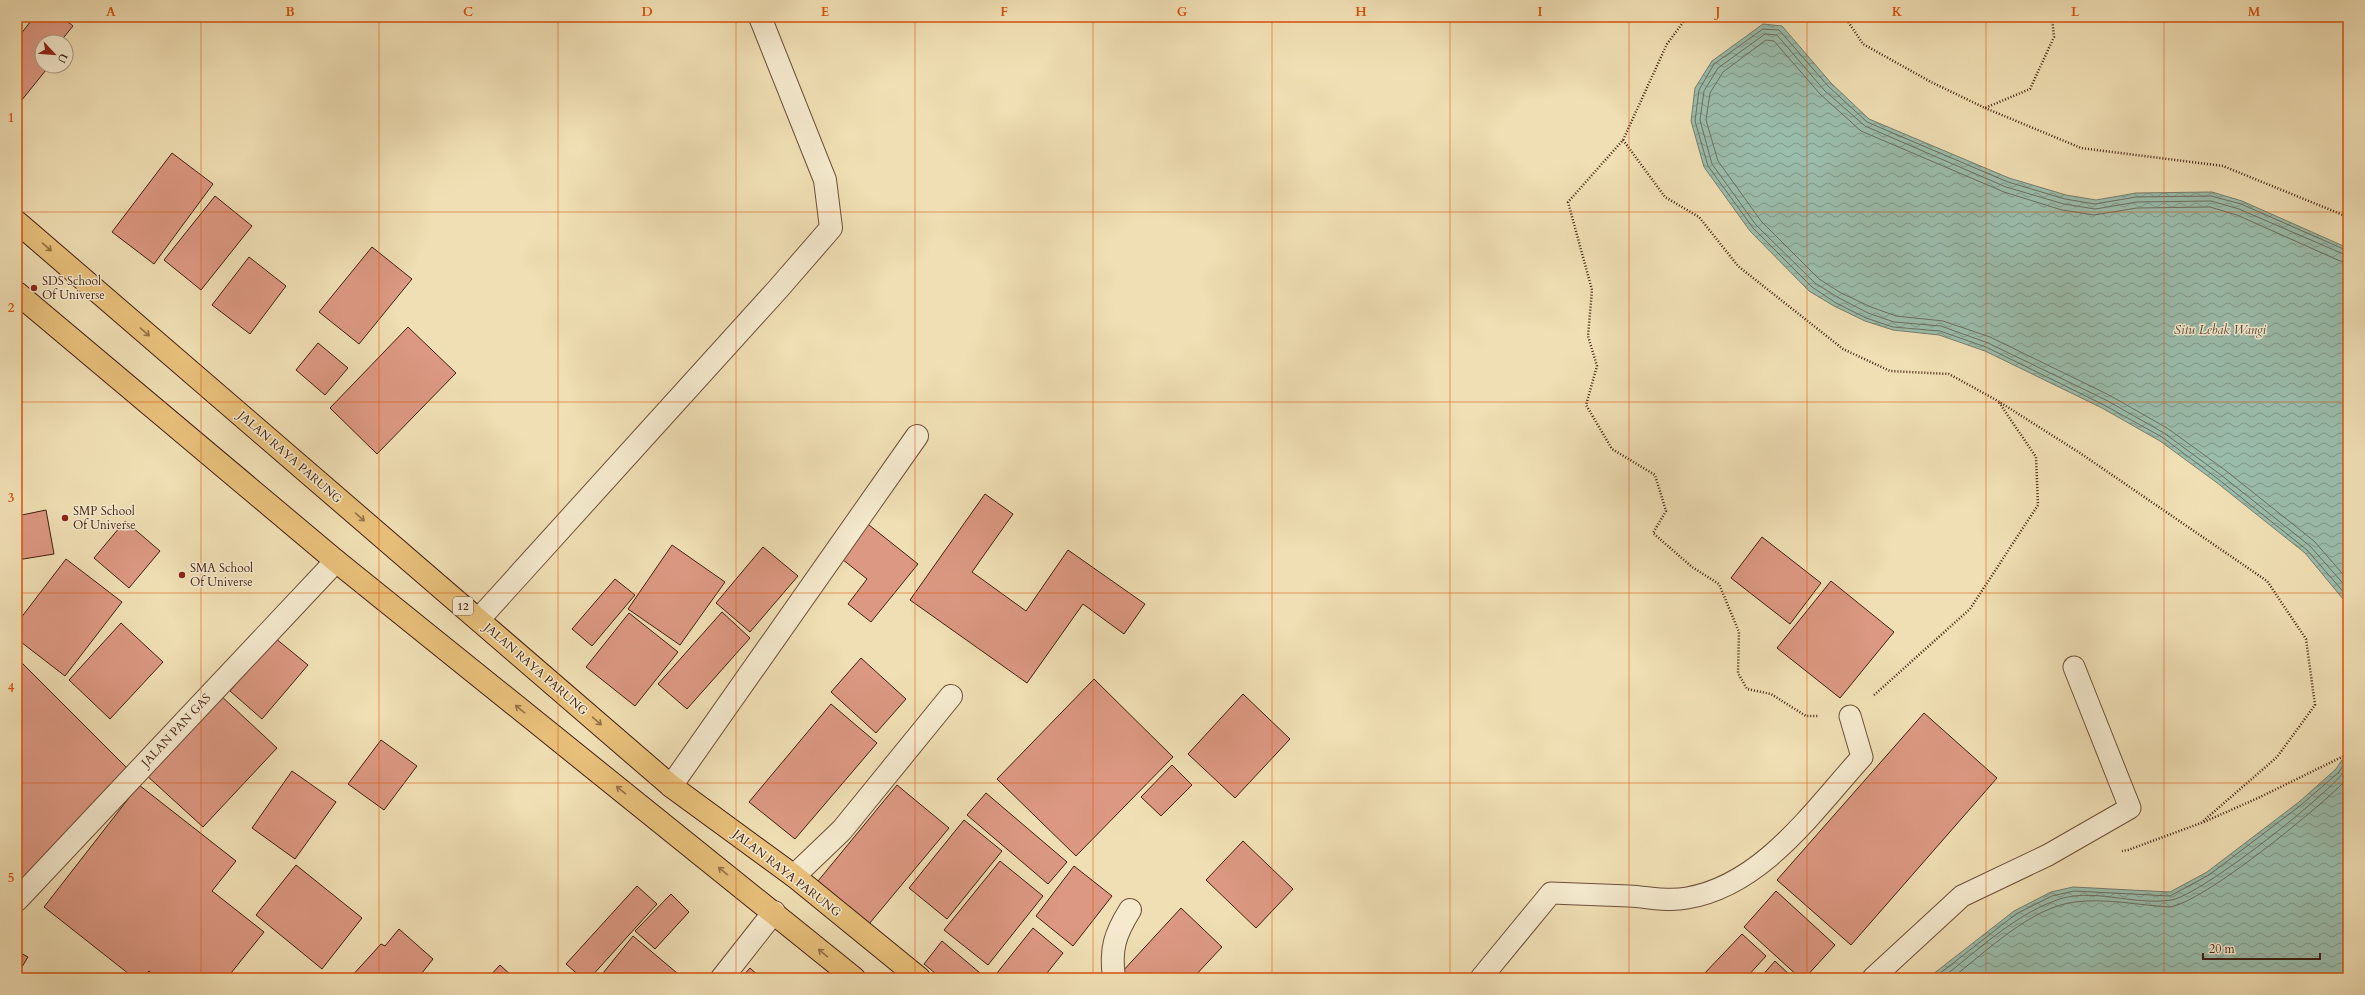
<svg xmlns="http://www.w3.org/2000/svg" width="2365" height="995" font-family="Cardo,serif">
  <defs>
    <pattern id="water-waves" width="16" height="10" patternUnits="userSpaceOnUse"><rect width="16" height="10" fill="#9abdac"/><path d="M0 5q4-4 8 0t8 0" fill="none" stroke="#7f998b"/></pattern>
  </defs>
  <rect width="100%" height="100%" fill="#f0dfb4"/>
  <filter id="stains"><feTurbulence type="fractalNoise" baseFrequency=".005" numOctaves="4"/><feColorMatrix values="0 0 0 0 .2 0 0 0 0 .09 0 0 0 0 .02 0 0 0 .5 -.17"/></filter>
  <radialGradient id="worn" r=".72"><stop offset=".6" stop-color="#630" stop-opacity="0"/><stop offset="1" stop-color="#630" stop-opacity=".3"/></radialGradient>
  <g fill="url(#water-waves)" stroke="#777e6e">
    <polygon points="1763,24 1782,26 1831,83 1869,119 2009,178 2066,195 2096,200 2136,193 2212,192 2242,201 2348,248 2348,605 2305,553 2216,482 2160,441 2102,408 1985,351 1939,335 1893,330 1865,321 1834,306 1809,291 1750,231 1704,167 1691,121 1695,88 1712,61"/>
    <polygon points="2348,751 2348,978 1928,978 2014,911 2051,892 2073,887 2170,892 2207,872 2299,802 2336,769"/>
  </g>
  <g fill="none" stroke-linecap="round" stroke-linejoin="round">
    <g stroke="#6e6e5f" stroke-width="1">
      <polyline points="2348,251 2241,204 2211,196 2136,197 2095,204 2065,199 2008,182 1867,122 1828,86 1779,30 1763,29 1714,64 1699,90 1695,121 1708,166 1753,228 1812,287 1836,303 1866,318 1893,327 1940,331 1986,347 2104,405 2162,437 2218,479 2307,550 2348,597"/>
      <polyline points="2348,256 2239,209 2211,201 2137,202 2095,209 2064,204 2006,187 1865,126 1824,90 1777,35 1765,34 1718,68 1704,91 1700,120 1712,164 1756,225 1815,283 1839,298 1868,313 1894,322 1941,326 1988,343 2106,400 2164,433 2221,475 2310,546 2348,589"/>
      <polyline points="2348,262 2340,261 2237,215 2210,207 2137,208 2094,215 2062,210 2004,192 1861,131 1820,94 1774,41 1766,40 1723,72 1710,93 1706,120 1718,161 1761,221 1819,279 1841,293 1871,307 1896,316 1943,321 1990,337 2109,395 2167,428 2225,470 2314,541 2348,580"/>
      <polyline points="1934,978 2016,914 2052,896 2074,891 2170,896 2209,875 2301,805 2339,772 2348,758"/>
      <path d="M 1942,978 C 1977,951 2012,917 2054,901 C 2091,886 2132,906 2171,900 C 2200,896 2330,794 2348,767"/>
      <path d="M 1952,978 C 1986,952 2031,907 2075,902 C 2105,898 2138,905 2169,907 C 2202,904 2323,805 2348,778"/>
    </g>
  </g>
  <g fill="#dc9882" stroke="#421f12">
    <polygon points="34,17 62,17 73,26 60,42 42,42 42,66 46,70 17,106 17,39"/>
    <polygon points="172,153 213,184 154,264 112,232"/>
    <polygon points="215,196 252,226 201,290 164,260"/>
    <polygon points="372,247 412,279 359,344 319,312"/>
    <polygon points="249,257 286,286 250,334 212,305"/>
    <polygon points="408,327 456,373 377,454 330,408"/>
    <polygon points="318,343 348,368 325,395 296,370"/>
    <polygon points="985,494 1013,514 972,572 1026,611 1068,550 1145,604 1124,634 1083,604 1027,683 910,600"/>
    <polygon points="46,510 54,554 17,560 17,516"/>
    <polygon points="125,521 160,551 129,588 94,558"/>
    <polygon points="864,521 918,564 871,622 848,604 867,579 837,555"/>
    <polygon points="1762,537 1821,583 1790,624 1731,578"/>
    <polygon points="672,545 725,582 680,645 628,609"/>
    <polygon points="763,547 798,576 750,632 716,603"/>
    <polygon points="66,559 122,602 65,676 17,639 17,623"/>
    <polygon points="615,579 635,595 592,646 572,629"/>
    <polygon points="1831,581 1894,632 1840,698 1777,648"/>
    <polygon points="722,612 750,638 687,709 658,684"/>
    <polygon points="629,613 678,652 635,706 586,667"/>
    <polygon points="121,623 163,662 110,719 69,680"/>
    <polygon points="275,638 308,665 262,719 230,691"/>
    <polygon points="17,658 131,772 17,887"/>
    <polygon points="861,658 906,699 876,733 831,692"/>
    <polygon points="1094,679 1173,757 1076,856 997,779"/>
    <polygon points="219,694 277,748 203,827 145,774"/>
    <polygon points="1243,694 1290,739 1235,798 1188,754"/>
    <polygon points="831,704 877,743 795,839 749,802"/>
    <polygon points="1924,713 1997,778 1851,945 1777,880"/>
    <polygon points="381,740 417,766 384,810 348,784"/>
    <polygon points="1172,765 1192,785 1161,816 1141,797"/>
    <polygon points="292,771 336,802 295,859 252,828"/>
    <polygon points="139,785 236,861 212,891 264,932 227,978 157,978 149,971 144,978 134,978 44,907"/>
    <polygon points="897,785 949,828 869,924 818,881"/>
    <polygon points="986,793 1067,862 1048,884 967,815"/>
    <polygon points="964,820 1002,851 947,919 909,888"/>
    <polygon points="1243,841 1293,889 1256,928 1206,880"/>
    <polygon points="1000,861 1043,896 988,965 944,930"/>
    <polygon points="296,865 362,918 322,969 256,915"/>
    <polygon points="1074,866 1112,896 1073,946 1036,916"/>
    <polygon points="637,886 657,904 590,978 582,978 566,964"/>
    <polygon points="1776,891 1835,945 1805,978 1800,978 1744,927"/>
    <polygon points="671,894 689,912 655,949 635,931"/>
    <polygon points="1181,908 1222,947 1193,978 1126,978 1121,973"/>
    <polygon points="1033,928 1063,953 1043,978 993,978"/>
    <polygon points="399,929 433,959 418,978 350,978 381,944 385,946"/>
    <polygon points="1742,934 1766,956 1746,978 1706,978 1703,975"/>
    <polygon points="633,936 683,978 599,978"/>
    <polygon points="942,941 986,978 941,978 924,964"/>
    <polygon points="17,951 28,957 17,975"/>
    <polygon points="1775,961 1793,978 1760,978"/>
    <polygon points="500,965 514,978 488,978"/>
    <polygon points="750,968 761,978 741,978"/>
    <polygon points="43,974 49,978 41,978"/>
  </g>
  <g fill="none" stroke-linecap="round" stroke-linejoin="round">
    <defs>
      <g id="lane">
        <path d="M 1481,978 L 1551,893 C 1577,894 1603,895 1629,896 C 1649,897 1667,902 1687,898 C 1763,885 1813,811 1862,757 L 1850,716"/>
        <polyline points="1873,978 1962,896 2048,855 2130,808 2074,667"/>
      </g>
      <g id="street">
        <polyline points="479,619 778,289 831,228 825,180 760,17"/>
        <polyline points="671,786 917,436"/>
        <polyline points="794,876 842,830 951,696"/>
        <polyline points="17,900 336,561"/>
        <polyline points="722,978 774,912"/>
        <path d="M 1114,978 C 1110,949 1115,934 1130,910"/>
      </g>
      <g id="highway">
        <polyline points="17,222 671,786 794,876 919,978"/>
        <polyline points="17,293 336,561 854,978"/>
      </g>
    </defs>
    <use href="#lane" stroke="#6e4f3a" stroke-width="23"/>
    <use href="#street" stroke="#6e4f3a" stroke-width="24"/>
    <use href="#highway" stroke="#421f12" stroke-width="24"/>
    <g stroke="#421f12" stroke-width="2.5" stroke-dasharray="1 2" stroke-linecap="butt">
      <polyline points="1687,17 1667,44 1623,140 1568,202 1592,290 1588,336 1597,366 1586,405 1612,449 1655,475 1666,511 1653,533 1692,567 1719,584 1739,632 1738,673 1747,689 1771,694 1806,716 1819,716"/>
      <polyline points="1845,17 1863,44 1931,82 1985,108 2030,89 2054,37 2052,17"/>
      <polyline points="1985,108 2081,148 2223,166 2348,217"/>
      <polyline points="1623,140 1665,197 1699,217 1738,266 1843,349 1890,371 1949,374 1998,401 2080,453 2267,581 2306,639 2315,705 2277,757 2201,823 2128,850 2122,851"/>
      <polyline points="1874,695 1970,609 2038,505 2036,457 1998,401"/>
      <polyline points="2204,822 2258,798 2348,754"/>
    </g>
    <use href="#lane" stroke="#f5eace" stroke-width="21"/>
    <use href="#street" stroke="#f5eace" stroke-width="22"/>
    <use href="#highway" stroke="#e8c07a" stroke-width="22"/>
  </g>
  <defs><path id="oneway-shaft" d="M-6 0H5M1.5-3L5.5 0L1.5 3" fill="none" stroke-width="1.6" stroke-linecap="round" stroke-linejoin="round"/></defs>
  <g stroke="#957046">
    <use href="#oneway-shaft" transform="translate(47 247) rotate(41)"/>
    <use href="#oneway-shaft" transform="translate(145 332) rotate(41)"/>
    <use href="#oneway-shaft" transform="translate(360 517) rotate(41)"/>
    <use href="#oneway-shaft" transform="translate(520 709) rotate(-141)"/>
    <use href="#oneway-shaft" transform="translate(597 721) rotate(41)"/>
    <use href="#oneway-shaft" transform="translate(621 790) rotate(-141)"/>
    <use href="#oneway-shaft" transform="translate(723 871) rotate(-141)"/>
    <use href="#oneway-shaft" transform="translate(823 953) rotate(-141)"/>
  </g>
  <path fill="none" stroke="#d7530d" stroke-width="1" stroke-opacity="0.55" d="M 201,17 L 201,978M 379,17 L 379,978M 558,17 L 558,978M 736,17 L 736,978M 915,17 L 915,978M 1093,17 L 1093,978M 1272,17 L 1272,978M 1450,17 L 1450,978M 1629,17 L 1629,978M 1807,17 L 1807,978M 1986,17 L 1986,978M 2164,17 L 2164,978M 17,212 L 2348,212M 17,402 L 2348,402M 17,593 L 2348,593M 17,783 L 2348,783"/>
  <g fill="#8f2418" stroke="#f5eace" stroke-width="1.5">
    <circle cx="34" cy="288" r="4"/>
    <circle cx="65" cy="518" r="4"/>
    <circle cx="182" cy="575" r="4"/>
  </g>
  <g text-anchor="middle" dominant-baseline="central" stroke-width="3" stroke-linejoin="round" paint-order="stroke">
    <rect fill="#f5eace" stroke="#785c4a" stroke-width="1" x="453" y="597" width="20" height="18" rx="3"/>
    <g font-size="11" font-weight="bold" fill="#421f12">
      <text x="463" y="606">12</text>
    </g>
    <g font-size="12" fill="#421f12" stroke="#f5eace" text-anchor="start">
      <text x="42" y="281">SDS School<tspan x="42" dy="14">Of Universe</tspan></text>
      <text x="73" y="511">SMP School<tspan x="73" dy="14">Of Universe</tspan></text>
      <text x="190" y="568">SMA School<tspan x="190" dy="14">Of Universe</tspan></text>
    </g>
    <g font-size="12" fill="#421f12" stroke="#f5eace">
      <text transform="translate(290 457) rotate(41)">JALAN RAYA PARUNG</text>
      <text transform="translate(536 669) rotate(41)">JALAN RAYA PARUNG</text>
      <text transform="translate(176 730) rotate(-47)">JALAN PAN GAS</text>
      <text transform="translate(787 873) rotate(38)">JALAN RAYA PARUNG</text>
    </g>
    <g font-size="13" font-style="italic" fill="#5c4e40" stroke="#f5eace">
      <text x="2220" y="330">Situ Lebak Wangi</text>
    </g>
  </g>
  <rect width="2365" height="995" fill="none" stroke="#f0dfb4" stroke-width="44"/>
  <g transform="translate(54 54) rotate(116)"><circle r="19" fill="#f5eace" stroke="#ad9983"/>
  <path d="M0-3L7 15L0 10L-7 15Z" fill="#8f2418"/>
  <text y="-6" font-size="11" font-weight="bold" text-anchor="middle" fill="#421f12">U</text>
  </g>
  <path d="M2203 953v6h117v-6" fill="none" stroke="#421f12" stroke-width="2"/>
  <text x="2209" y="953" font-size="12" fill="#421f12" stroke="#f5eace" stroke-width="3" paint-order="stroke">20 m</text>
  <rect x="22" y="22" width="2321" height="951" fill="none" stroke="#d7530d" stroke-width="1.5"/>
  <g font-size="13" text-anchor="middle" font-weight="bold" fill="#d7530d">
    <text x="111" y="16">A</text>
    <text x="290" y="16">B</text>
    <text x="468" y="16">C</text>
    <text x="647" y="16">D</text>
    <text x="825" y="16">E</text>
    <text x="1004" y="16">F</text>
    <text x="1182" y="16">G</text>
    <text x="1361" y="16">H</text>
    <text x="1540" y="16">I</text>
    <text x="1718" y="16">J</text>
    <text x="1897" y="16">K</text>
    <text x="2075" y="16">L</text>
    <text x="2254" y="16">M</text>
    <text x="11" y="122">1</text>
    <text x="11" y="312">2</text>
    <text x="11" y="502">3</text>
    <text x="11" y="692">4</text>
    <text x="11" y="882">5</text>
  </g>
  <rect width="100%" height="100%" filter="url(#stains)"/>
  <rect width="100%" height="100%" fill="url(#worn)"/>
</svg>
